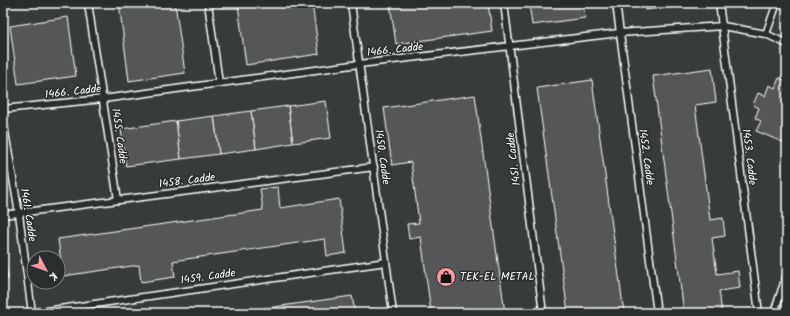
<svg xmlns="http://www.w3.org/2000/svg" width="790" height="316" font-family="Kalam,sans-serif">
  <rect width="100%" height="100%" fill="#2a2d2e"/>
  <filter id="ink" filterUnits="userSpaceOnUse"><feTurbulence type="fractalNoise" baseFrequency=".025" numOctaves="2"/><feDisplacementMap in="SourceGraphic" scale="8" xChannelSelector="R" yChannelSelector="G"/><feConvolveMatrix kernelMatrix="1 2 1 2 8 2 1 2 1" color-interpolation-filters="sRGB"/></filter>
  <g filter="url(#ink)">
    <path fill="#373a3b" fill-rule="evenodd" d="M 3,3 L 787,3 L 787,313 L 3,313 ZM 34,258 L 58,258 L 58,282 L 34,282 Z"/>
    <g fill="#555758" stroke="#fff">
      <polygon points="119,3 175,3 185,73 129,81"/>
      <polygon points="220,3 312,3 319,54 246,65 238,5 220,7"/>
      <polygon points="390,3 488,3 492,31 396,44"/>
      <polygon points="529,3 583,3 585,18 532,25"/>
      <polygon points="645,3 697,3 646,10"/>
      <polygon points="68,17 76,76 18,84 10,26"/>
      <polygon points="712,68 716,102 695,105 710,220 723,218 725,236 712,238 717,274 738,271 740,288 719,291 722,313 684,313 653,76"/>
      <polygon points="779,78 787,81 787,144 756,131 761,121 755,118 759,108 753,105 758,93 765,96 769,85 775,88"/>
      <polygon points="592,80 624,313 568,313 537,88"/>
      <polygon points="475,95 505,313 431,313 421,237 409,239 407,224 419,223 411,162 392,165 384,108"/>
      <polygon points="326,101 331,138 293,143 288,106"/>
      <polygon points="288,106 293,143 256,149 251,111"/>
      <polygon points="251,111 256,149 219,154 214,116"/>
      <polygon points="214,116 219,154 181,159 176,121"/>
      <polygon points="176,121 181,159 126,166 121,129"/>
      <polygon points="278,187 280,208 339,199 346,253 327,256 325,239 173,261 175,277 141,282 139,265 63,276 58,239 263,210 260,189"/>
      <polygon points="3,242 8,279 3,280"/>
      <polygon points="352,296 355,313 231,313"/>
    </g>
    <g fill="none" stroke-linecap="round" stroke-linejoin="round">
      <defs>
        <g id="service">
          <polyline points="88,3 118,200"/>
          <polyline points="208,3 219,83"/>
          <polyline points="351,3 393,313"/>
          <polyline points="504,3 543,313"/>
          <polyline points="616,3 657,313"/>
          <polyline points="719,3 759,313"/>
          <polyline points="766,34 777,3"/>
          <polyline points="3,109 103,99 359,64 619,33 723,26 766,34 787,44"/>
          <polyline points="3,120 19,214 32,313"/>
          <polyline points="3,215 374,167"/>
          <polyline points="32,313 386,262"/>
          <polyline points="774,313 787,274"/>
        </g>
      </defs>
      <use href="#service" stroke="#fff" stroke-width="9"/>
      <use href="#service" stroke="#2a2d2e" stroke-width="6"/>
    </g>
  </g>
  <defs>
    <symbol id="shop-disc" viewBox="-11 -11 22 22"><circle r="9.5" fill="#ff9aa2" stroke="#2a2d2e"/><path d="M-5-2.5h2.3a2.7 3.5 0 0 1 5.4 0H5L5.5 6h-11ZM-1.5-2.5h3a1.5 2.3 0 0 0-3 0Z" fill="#111"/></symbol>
  </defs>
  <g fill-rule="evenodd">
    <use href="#shop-disc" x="435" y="266" width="22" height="22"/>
  </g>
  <g text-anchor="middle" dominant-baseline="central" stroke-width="3" stroke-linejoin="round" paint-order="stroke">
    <g font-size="11" fill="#fff" stroke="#2a2d2e">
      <text transform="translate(395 50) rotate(-6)">1466. Cadde</text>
      <text transform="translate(73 92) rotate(-6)">1466. Cadde</text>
      <text transform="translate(119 136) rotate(82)">1455. Cadde</text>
      <text transform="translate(382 157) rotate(82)">1450. Cadde</text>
      <text transform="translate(646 157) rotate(82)">1452. Cadde</text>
      <text transform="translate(749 157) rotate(83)">1453. Cadde</text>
      <text transform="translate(514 159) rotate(-97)">1451. Cadde</text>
      <text transform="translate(187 181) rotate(-7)">1458. Cadde</text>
      <text transform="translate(28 215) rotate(81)">1461. Cadde</text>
      <text transform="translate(208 277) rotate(-8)">1459. Cadde</text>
    </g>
    <g font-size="11" fill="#fff" stroke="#2a2d2e" text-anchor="start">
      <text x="460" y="277">TEK-EL METAL</text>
    </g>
  </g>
  <rect width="790" height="316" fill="none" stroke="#2a2d2e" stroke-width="16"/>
  <rect x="8" y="8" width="774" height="300" fill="none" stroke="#fff" stroke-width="1.5" filter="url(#ink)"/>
  <g transform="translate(46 270) rotate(131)"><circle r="19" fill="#2a2d2e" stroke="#7f8182"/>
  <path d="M0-3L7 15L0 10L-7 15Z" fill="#ff9aa2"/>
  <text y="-6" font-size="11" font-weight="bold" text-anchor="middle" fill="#ffffff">K</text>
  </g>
</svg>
